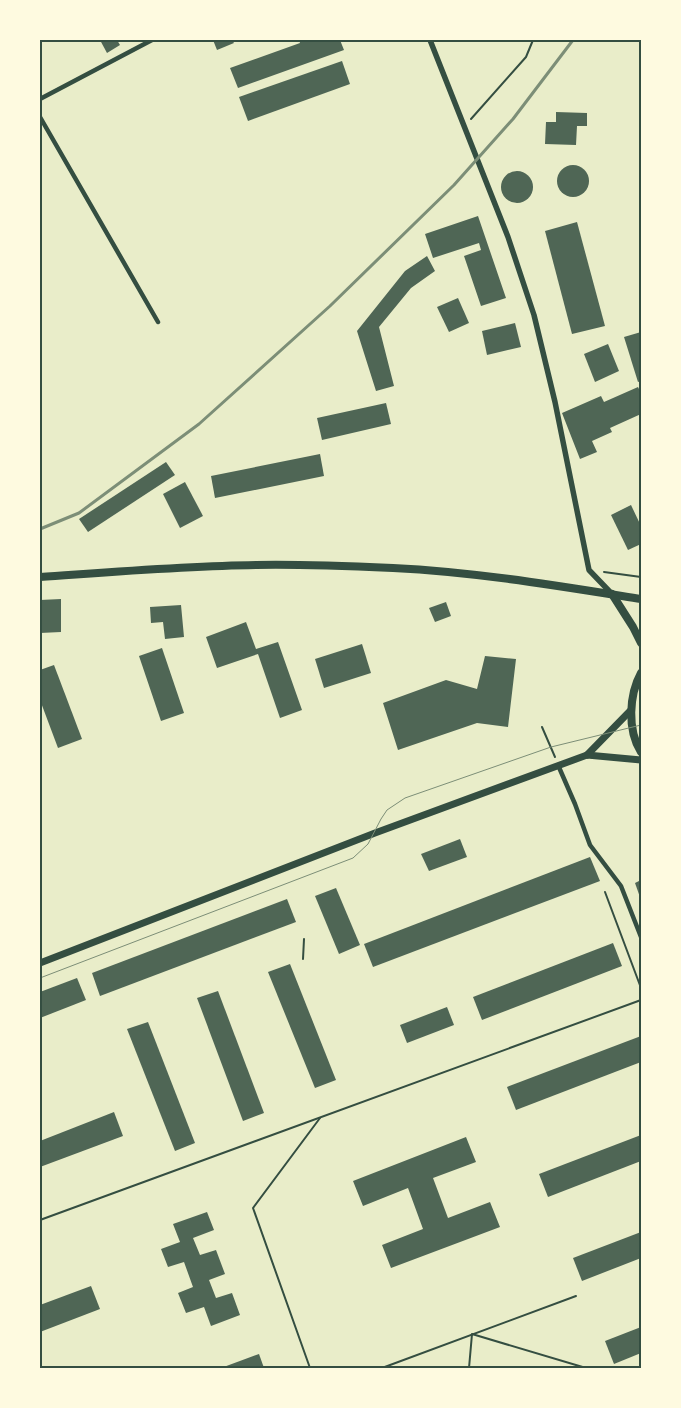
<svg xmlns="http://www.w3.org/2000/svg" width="681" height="1408" font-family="'Exo 2',sans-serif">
  <rect width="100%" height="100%" fill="#e9edc9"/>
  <g fill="#4f6655">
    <polygon points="100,40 117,40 120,45 107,53"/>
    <polygon points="213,40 232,40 234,43 217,50"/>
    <polygon points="299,40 340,40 344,50 238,88 230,68 300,43"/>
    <polygon points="342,61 350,84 248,121 239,97"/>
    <polygon points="556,112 587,113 587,126 577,126 576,145 545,144 546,122 556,122"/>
    <circle cx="573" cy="181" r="16"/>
    <circle cx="517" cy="187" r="16"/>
    <polygon points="478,216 506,298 481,306 464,256 481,250 479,243 433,258 425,234"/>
    <polygon points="577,222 605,326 572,334 545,231"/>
    <polygon points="427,256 435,271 411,288 379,327 394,386 376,391 357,331 405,271"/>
    <polygon points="458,298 469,323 449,332 437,307"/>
    <polygon points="515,323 521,347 487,355 482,331"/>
    <polygon points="641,332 641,381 638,382 624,337"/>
    <polygon points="608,344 619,371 595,382 584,354"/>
    <polygon points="638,387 641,393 641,414 610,428 612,432 592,441 597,452 580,459 562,413 601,396 604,402"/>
    <polygon points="386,403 391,424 322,440 317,418"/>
    <polygon points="320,454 324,476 215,498 211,476"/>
    <polygon points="166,462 175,475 88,532 79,519"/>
    <polygon points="185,482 203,516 180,528 163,494"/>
    <polygon points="631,505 641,526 641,544 628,550 611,515"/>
    <polygon points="61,599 61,632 40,633 40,600"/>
    <polygon points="446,602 451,616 435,622 429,608"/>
    <polygon points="181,605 184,637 165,639 163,622 151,623 150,607"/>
    <polygon points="246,622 256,649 278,642 302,710 280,718 258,654 217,668 206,637"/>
    <polygon points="362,644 371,673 324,688 315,659"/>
    <polygon points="162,648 184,713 161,721 139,656"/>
    <polygon points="485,656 516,659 508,727 477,723 398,750 383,703 446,680 477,689"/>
    <polygon points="54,665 82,739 58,748 40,700 40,670"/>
    <polygon points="460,839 467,857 429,871 421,854"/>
    <polygon points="590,857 600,881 373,967 364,944"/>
    <polygon points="641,880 641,900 635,883"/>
    <polygon points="336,888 360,945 339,954 315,896"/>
    <polygon points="287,899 296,922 100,996 92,973"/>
    <polygon points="613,943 622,966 482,1020 473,997"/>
    <polygon points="290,964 336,1080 315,1088 268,972"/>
    <polygon points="77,978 86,1000 40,1018 40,992"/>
    <polygon points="218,991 264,1113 243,1121 197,998"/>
    <polygon points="447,1007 454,1025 407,1043 400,1025"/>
    <polygon points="148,1022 195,1143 175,1151 127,1029"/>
    <polygon points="641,1036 641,1062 516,1110 507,1087"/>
    <polygon points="114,1112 123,1136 40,1167 40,1141"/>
    <polygon points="641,1135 641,1161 548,1197 539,1174"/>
    <polygon points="466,1137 476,1162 433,1178 448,1218 490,1202 500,1227 391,1268 382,1245 423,1229 408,1188 363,1206 353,1181"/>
    <polygon points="207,1212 214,1230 193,1238 200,1255 216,1250 225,1274 209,1280 216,1298 232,1293 240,1315 211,1326 204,1307 186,1313 178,1293 193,1287 184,1262 168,1267 161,1249 180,1242 173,1224"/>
    <polygon points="641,1232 641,1258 582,1281 573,1258"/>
    <polygon points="91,1286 100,1309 40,1332 40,1305"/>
    <polygon points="641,1327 641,1353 614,1364 605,1341"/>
    <polygon points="259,1354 264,1368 221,1368"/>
  </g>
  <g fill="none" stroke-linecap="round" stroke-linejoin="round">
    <g stroke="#344e41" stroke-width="2">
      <polyline points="471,119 526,57 533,40"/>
      <polyline points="604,572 641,577"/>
      <polyline points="542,727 555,757"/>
      <polyline points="605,892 641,988"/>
      <polyline points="303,959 304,939"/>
      <polyline points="40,1220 641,1000"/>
      <polyline points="310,1368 253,1208 320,1118"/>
      <polyline points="382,1368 576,1296"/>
      <polyline points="469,1368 472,1334 586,1368"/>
    </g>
    <g stroke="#344e41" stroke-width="4.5">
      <polyline points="40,99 152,40"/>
      <polyline points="40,117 158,322"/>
      <polyline points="558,765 575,804 590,845 621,886 641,937"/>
    </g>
    <polyline stroke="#344e41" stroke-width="5.5" points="430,40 508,237 534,315 555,402 589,570 612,594"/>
    <g stroke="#344e41" stroke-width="7">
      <polyline points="587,755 631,710"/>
      <polyline points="40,963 375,833 587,755 641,760"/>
    </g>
    <g stroke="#344e41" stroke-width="8">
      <path d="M 40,577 C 112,572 184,566 256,565 C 301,564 347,566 393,568 C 476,572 559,586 641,599"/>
      <polyline points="612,594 633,627 641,643"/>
      <path d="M 641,673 C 629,695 627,730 641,752"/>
    </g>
    <polyline stroke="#7c8e77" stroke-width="1" points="40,978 353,858 368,844 381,819 387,810 405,798 551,747 641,725"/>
    <polyline stroke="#7c8e77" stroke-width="3" points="40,529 79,513 199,424 330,306 454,185 513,119 573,40"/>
  </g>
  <rect width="681" height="1408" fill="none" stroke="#fefae0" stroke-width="82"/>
  <rect x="41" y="41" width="599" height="1326" fill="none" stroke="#344e41" stroke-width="2"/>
</svg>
